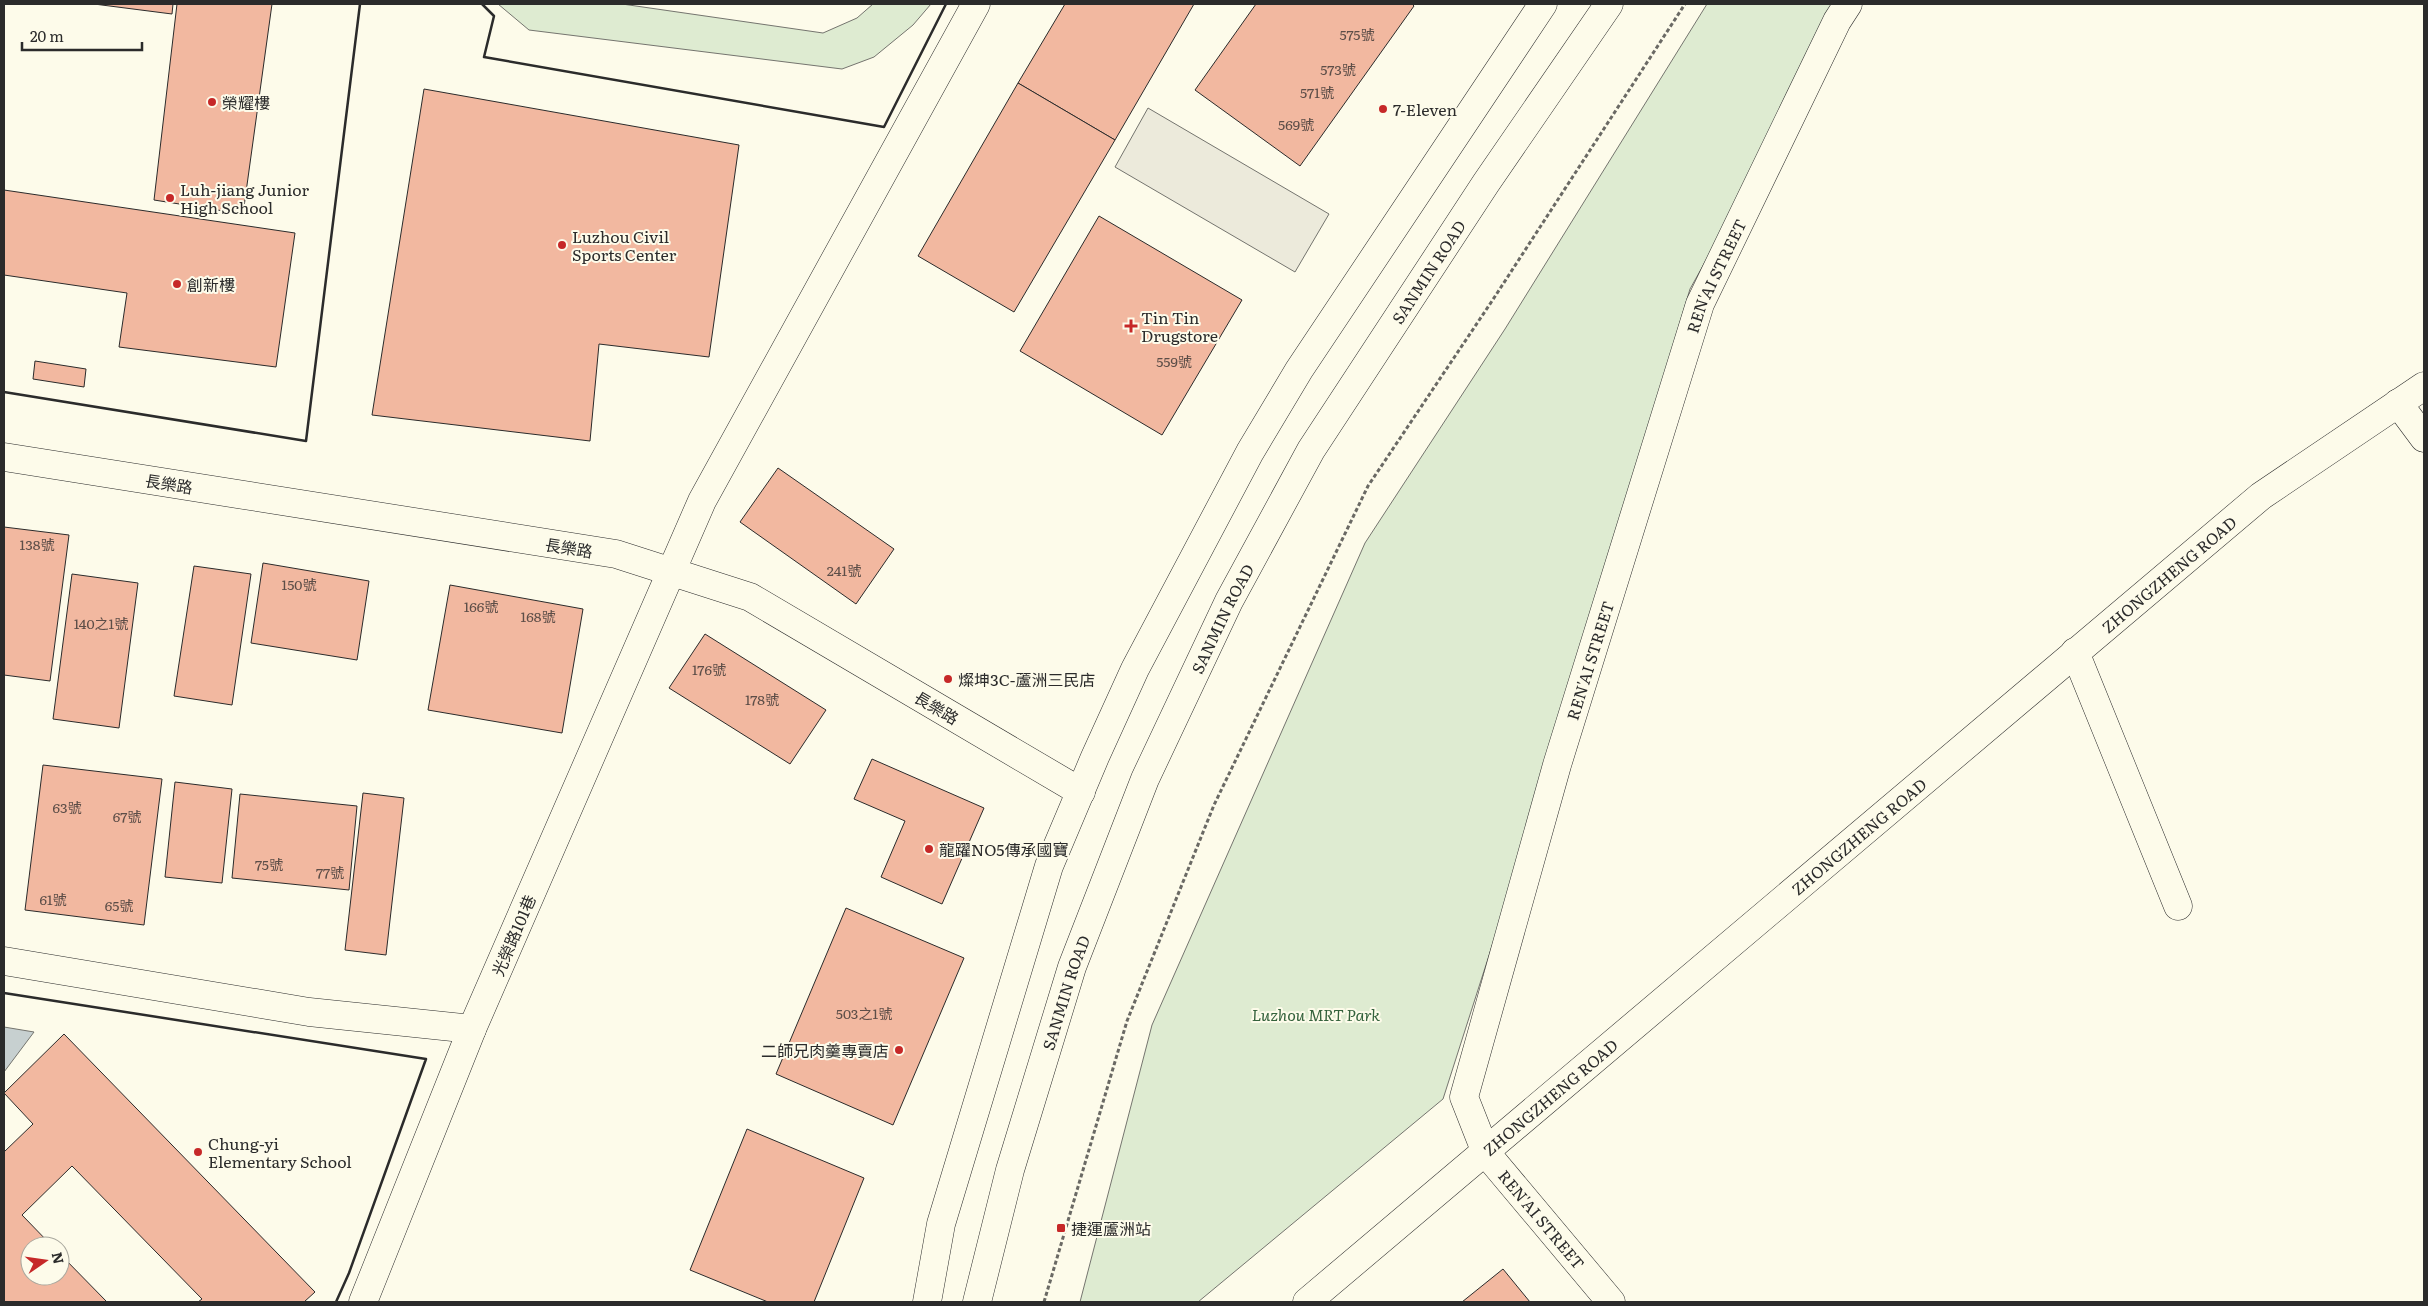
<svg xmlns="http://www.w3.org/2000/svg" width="2428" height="1306" font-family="Literata,'Noto Sans TC',serif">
  <rect width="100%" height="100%" fill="#fdfbea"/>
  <g fill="#deebd1" stroke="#74746e">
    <polygon points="498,4 622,4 823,33 857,18 873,4 931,4 913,25 874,57 842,69 529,30"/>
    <polygon points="1707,4 1853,4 1819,58 1690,289 1509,893 1443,1099 1198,1302 1080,1302 1152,1025 1365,543 1505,329"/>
  </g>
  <polygon fill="#eceadb" stroke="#74746e" points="1148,108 1329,214 1295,272 1115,167"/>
  <polygon fill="#c7d0d0" stroke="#74746e" points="4,1027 34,1032 4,1072"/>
  <g fill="#f2b8a0" stroke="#2b2b2b">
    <polygon points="94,4 173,4 172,14"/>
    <polygon points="177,4 272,4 243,214 154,200"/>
    <polygon points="1065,4 1194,4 1115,140 1018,83"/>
    <polygon points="1256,4 1412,4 1414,6 1300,166 1195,90"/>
    <polygon points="1018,83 1115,140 1014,312 918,256"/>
    <polygon points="424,89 739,145 709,357 599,344 590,441 372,415"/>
    <polygon points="4,190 295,233 276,367 119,347 127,293 4,275"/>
    <polygon points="1099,216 1242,300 1162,435 1020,351"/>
    <polygon points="35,361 86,369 84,387 33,379"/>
    <polygon points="778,468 894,549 856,604 740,522"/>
    <polygon points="4,527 69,535 50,681 4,675"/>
    <polygon points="263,563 369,581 357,660 251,643"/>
    <polygon points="194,566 251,574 232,705 174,696"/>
    <polygon points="72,574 138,583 119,728 53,719"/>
    <polygon points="450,585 583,609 562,733 428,710"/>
    <polygon points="705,634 826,710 790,764 669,688"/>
    <polygon points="872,759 984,808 942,904 881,877 905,821 854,799"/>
    <polygon points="43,765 162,779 144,925 25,910"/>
    <polygon points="175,782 232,789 222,883 165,877"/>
    <polygon points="363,793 404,798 386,955 345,950"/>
    <polygon points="240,794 357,806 349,890 232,878"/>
    <polygon points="846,908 964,958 893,1125 776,1074"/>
    <polygon points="64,1034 315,1292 304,1302 198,1302 202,1299 72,1166 22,1215 52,1246 30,1246 30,1276 60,1276 60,1254 107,1302 4,1302 4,1152 33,1124 4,1093"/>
    <polygon points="747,1129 864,1178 814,1302 768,1302 690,1270"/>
    <polygon points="1503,1269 1530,1302 1462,1302"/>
  </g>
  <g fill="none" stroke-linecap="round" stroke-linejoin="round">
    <defs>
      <g id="minor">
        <polyline points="2398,403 2424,438"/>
        <polyline points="4,457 616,554 750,597 1081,792"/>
        <polyline points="2075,652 2178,906"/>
        <polyline points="4,961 309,1012 472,1029"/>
        <polyline points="363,1302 472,1029 702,501 976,4"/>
        <path id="s1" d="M 1307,1302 L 2261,496 L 2424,386"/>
        <path id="s2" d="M 1611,1302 L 1486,1153 L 1464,1097 L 1557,765 L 1700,304 L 1837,21 L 1848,4"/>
      </g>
      <g id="major">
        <polyline points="927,1302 941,1224 1049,866 1095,757 1135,669 1250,452 1299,370 1543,4"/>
        <path id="s3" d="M 977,1302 L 1010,1170 L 1072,967 L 1145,779 L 1229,601 L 1311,450 L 1486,183 L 1609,4"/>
      </g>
    </defs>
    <use href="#minor" stroke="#2b2b2b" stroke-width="29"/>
    <use href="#major" stroke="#2b2b2b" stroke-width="29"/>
    <polyline stroke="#6a6964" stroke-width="3" stroke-dasharray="4 2.5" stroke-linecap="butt" points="1044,1302 1127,1021 1214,805 1368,486 1492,301 1685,4"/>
    <use href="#minor" stroke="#fdfbea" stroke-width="28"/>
    <use href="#major" stroke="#fdfbea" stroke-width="28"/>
    <g stroke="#2b2b2b" stroke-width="2.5">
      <polyline points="482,4 494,16 484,57 884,127 946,4"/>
      <polyline points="4,392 306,441 360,4"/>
      <polyline points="4,993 426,1059 349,1273 336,1302"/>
    </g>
  </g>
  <g fill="#c62828" stroke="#fdfbea" stroke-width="2">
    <circle cx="212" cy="102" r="5"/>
    <circle cx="1383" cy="109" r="5"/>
    <circle cx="170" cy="198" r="5"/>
    <circle cx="562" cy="245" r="5"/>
    <circle cx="177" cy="284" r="5"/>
    <path d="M1128.5 318.5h5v5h5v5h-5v5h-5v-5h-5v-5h5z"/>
    <circle cx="948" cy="679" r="5"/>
    <circle cx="929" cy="849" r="5"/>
    <circle cx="899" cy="1050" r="5"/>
    <circle cx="198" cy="1152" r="5"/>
    <rect x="1056" y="1223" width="10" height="10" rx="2.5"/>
  </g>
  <g text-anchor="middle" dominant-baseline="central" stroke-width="4" stroke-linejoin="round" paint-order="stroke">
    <g font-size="14" fill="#5d4e48">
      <text x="1357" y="34">575號</text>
      <text x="1338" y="69">573號</text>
      <text x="1317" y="92">571號</text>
      <text x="1296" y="124">569號</text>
      <text x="1174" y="361">559號</text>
      <text x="37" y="544">138號</text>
      <text x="844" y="570">241號</text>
      <text x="299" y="584">150號</text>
      <text x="481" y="606">166號</text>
      <text x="538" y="616">168號</text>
      <text x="101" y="623">140之1號</text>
      <text x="709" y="669">176號</text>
      <text x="762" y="699">178號</text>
      <text x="67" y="807">63號</text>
      <text x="127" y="816">67號</text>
      <text x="269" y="864">75號</text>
      <text x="330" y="872">77號</text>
      <text x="53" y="899">61號</text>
      <text x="119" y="905">65號</text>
      <text x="864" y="1013">503之1號</text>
    </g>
    <g font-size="16" fill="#2b2b2b" stroke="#fdfbea" text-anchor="start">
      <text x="222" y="102">榮耀樓</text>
      <text x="1393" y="109">7-Eleven</text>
      <text x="180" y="189">Luh-jiang Junior<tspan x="180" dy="18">High School</tspan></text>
      <text x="572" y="236">Luzhou Civil<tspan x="572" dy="18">Sports Center</tspan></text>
      <text x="187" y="284">創新樓</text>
      <text x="1141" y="317">Tin Tin<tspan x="1141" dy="18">Drugstore</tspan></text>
      <text x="958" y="679">燦坤3C-蘆洲三民店</text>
      <text x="939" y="849">龍躍NO5傳承國寶</text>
      <text x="889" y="1050" text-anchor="end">二師兄肉羹專賣店</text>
      <text x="208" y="1143">Chung-yi<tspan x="208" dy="18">Elementary School</tspan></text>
      <text x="1071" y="1228">捷運蘆洲站</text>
    </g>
    <g font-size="16" fill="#2b2b2b" stroke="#fdfbea">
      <text stroke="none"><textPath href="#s3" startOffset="1132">SANMIN ROAD</textPath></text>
      <text stroke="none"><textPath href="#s2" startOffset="1114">REN'AI STREET</textPath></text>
      <text transform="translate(169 483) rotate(9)">長樂路</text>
      <text transform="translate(569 547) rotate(9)">長樂路</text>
      <text stroke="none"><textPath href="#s1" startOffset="1128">ZHONGZHENG ROAD</textPath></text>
      <text stroke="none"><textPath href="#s3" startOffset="728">SANMIN ROAD</textPath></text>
      <text stroke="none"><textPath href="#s2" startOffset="709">REN'AI STREET</textPath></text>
      <text transform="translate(937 707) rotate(31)">長樂路</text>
      <text stroke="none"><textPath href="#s1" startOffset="722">ZHONGZHENG ROAD</textPath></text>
      <text transform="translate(513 935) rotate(-67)">光榮路101巷</text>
      <text stroke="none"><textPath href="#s3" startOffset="322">SANMIN ROAD</textPath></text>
      <text stroke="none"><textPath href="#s1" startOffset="318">ZHONGZHENG ROAD</textPath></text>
      <text transform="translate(1542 1219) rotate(50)">REN'AI STREET</text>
    </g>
    <g font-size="16" font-style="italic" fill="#34623c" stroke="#fdfbea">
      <text x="1316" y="1014">Luzhou MRT Park</text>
    </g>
  </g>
  <rect width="2428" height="1306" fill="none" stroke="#2b2b2b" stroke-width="10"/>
  <g transform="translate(45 1261) rotate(77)"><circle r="24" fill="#fdfbea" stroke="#a9a89e"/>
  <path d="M0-4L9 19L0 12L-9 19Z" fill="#c62828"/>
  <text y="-8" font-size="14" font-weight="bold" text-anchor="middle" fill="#2b2b2b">N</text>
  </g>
  <path d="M22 42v8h120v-8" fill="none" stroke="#2b2b2b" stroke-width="2.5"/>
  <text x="30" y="42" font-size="15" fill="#2b2b2b" stroke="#fdfbea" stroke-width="4" paint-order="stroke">20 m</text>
</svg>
